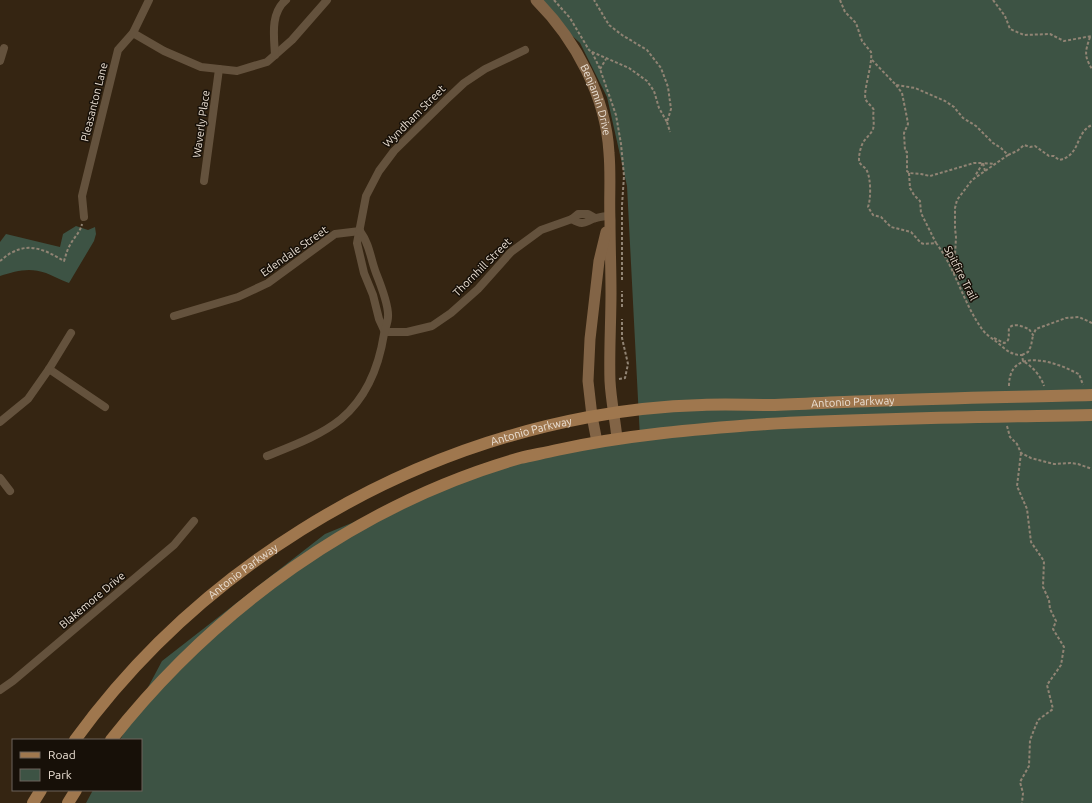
<svg xmlns="http://www.w3.org/2000/svg" width="1092" height="803" font-family="Ubuntu,sans-serif">
  <rect width="100%" height="100%" fill="#352512"/>
  <g fill="#3d5344">
    <polygon points="533,0 1092,0 1092,803 86,803 93,790 141,790 141,740 120,740 162,661 325,534 519,454 640,438 627,186 607,97 580,43"/>
    <path d="M 76,226 L 88,230 L 95,227 L 96,234 L 94,241 L 69,283 C 60,280 54,276 46,273 C 29,267 16,271 0,276 L 0,242 L 6,234 L 60,247 L 63,234 Z"/>
  </g>
  <g fill="none" stroke-linecap="round" stroke-linejoin="round">
    <g stroke="#918474" stroke-width="2" stroke-dasharray="3 2" stroke-linecap="butt">
      <polyline points="554,0 570,18 589,50 592,52 600,69 616,115 621,144 624,176 622,205 622,281"/>
      <path d="M 840,0 L 845,12 L 856,23 L 862,41 L 871,52 C 873,65 862,93 866,100 C 868,104 872,106 874,110 C 872,116 875,123 873,129 C 871,134 867,137 864,141 C 861,145 859,154 859,159 C 859,166 865,166 867,171 C 871,179 871,199 868,207 L 873,215 L 881,217 L 891,227 L 911,232 L 921,243 L 924,244 L 936,243 C 956,269 963,303 982,329 C 986,335 993,339 998,343 C 1006,350 1011,355 1022,355 L 1023,361 C 1032,366 1041,376 1044,386"/>
      <polyline points="993,0 1005,16 1010,29 1024,35 1050,34 1064,41 1092,36"/>
      <path d="M 1090,37 C 1085,52 1084,56 1092,69"/>
      <polyline points="592,52 629,68 647,81 654,91 659,108 667,122 671,109 668,87 661,68 647,50 622,35 609,25 594,0"/>
      <polyline points="872,60 896,85 915,88 945,101 954,107 963,118 976,126 993,143 1001,148 1008,155 972,180 957,200 955,208 955,228 956,237 954,274"/>
      <polyline points="600,69 606,59"/>
      <polyline points="896,85 902,93 907,118 908,124 904,133 905,151 907,152 907,171 909,173 921,174 930,176 974,163 983,163 975,176"/>
      <polyline points="667,122 670,132"/>
      <path d="M 1008,155 L 1017,151 L 1024,145 L 1030,147 L 1035,146 L 1049,156 L 1054,156 L 1059,160 C 1081,156 1075,132 1092,125"/>
      <polyline points="985,171 983,163 995,164"/>
      <polyline points="909,173 910,188 914,195 920,201 921,213 936,243"/>
      <path d="M 0,261 C 4,258 8,254 13,252 C 31,242 49,252 64,261 C 66,255 67,250 70,245 C 74,237 80,233 82,224"/>
      <polyline points="622,307 622,291"/>
      <path d="M 994,338 L 1004,343 C 1011,341 1008,334 1009,328 C 1015,322 1023,327 1029,329 L 1033,335 L 1036,329 L 1066,318 L 1079,317 L 1092,323"/>
      <polyline points="1022,355 1028,352 1031,346 1033,335"/>
      <polyline points="619,379 625,378 628,364 622,338 622,319"/>
      <path d="M 1009,386 C 1009,356 1035,357 1058,365 C 1065,367 1072,371 1079,374 L 1083,385"/>
      <polyline points="1007,426 1010,437 1017,444 1021,453 1031,458 1054,464 1070,463 1078,464 1092,469"/>
      <polyline points="1021,453 1017,486 1027,509 1031,542 1044,561 1043,587 1049,600 1050,609 1056,621 1053,629 1064,647 1061,665 1047,685 1053,709 1038,720 1030,740 1029,766 1020,782 1023,793 1022,803"/>
    </g>
    <g stroke="#64523d" stroke-width="8">
      <polyline points="133,33 164,51 201,67 237,71 267,62 292,40 327,0"/>
      <path d="M 275,55 C 274,37 270,13 286,0"/>
      <polyline points="0,61 4,48"/>
      <polyline points="204,181 219,69"/>
      <polyline points="84,217 82,196 118,50 133,33 149,0"/>
      <path d="M 572,219 C 585,227 585,221 596,218 C 600,217 605,216 609,216"/>
      <polyline points="174,316 238,297 268,283 335,234 360,231"/>
      <polyline points="385,332 379,319 373,295 364,273 357,243 366,196 379,171 394,151 447,99 464,83 485,69 525,50"/>
      <polyline points="385,332 407,332 432,326 451,313 478,289 511,252 541,230 572,219 578,214 588,214 595,218"/>
      <polyline points="49,369 105,407"/>
      <polyline points="0,422 28,399 49,369 71,333"/>
      <path d="M 267,456 C 292,446 320,436 341,419 C 366,398 379,366 384,334 C 385,329 388,322 388,317 C 389,306 380,283 376,273 C 370,257 370,245 360,231"/>
      <polyline points="0,478 10,491"/>
      <polyline points="0,690 13,681 174,545 194,521"/>
    </g>
    <g stroke="#826446" stroke-width="11">
      <path id="s1" d="M 536,0 C 576,40 606,97 609,153 C 611,176 609,198 610,220 C 610,244 611,269 611,293 C 611,322 609,352 610,381 C 611,400 615,419 617,438"/>
      <polyline points="597,442 592,416 588,381 590,339 599,261 606,232"/>
    </g>
    <g stroke="#9f774e" stroke-width="12">
      <path id="s2" d="M 75,740 C 197,572 386,455 589,417 C 626,410 665,406 702,405 C 724,404 747,405 770,405 C 804,404 838,402 871,401 C 945,398 1019,397 1092,395"/>
      <path d="M 111,740 C 214,609 359,504 520,458 C 532,455 545,453 557,450 C 626,435 696,429 767,424 C 875,418 984,417 1092,415"/>
      <polyline points="33,803 41,790"/>
      <polyline points="68,803 76,790"/>
    </g>
  </g>
  <g text-anchor="middle" dominant-baseline="central" stroke-width="3" stroke-linejoin="round" paint-order="stroke">
    <g font-size="11" fill="#ebe0d4" stroke="#171008">
      <text stroke="none"><textPath href="#s1" startOffset="118">Benjamin Drive</textPath></text>
      <text transform="translate(94 102) rotate(-76)">Pleasanton Lane</text>
      <text transform="translate(414 116) rotate(-45)">Wyndham Street</text>
      <text transform="translate(201 124) rotate(-82)">Waverly Place</text>
      <text transform="translate(294 251) rotate(-35)">Edendale Street</text>
      <text transform="translate(482 267) rotate(-45)">Thornhill Street</text>
      <text transform="translate(961 273) rotate(63)">Spitfire Trail</text>
      <text stroke="none"><textPath href="#s2" startOffset="886">Antonio Parkway</textPath></text>
      <text stroke="none"><textPath href="#s2" startOffset="562">Antonio Parkway</textPath></text>
      <text stroke="none"><textPath href="#s2" startOffset="239">Antonio Parkway</textPath></text>
      <text transform="translate(92 600) rotate(-40)">Blakemore Drive</text>
    </g>
  </g>
  <rect x="12" y="739" width="130" height="52" fill="#171008" stroke="#6c635a"/>
  <rect x="20" y="752" width="20" height="6" fill="#9f774e" stroke="#6c635a"/>
  <text x="48" y="759" font-size="12" fill="#ebe0d4">Road</text>
  <rect x="20" y="769" width="20" height="12" fill="#3d5344" stroke="#6c635a"/>
  <text x="48" y="779" font-size="12" fill="#ebe0d4">Park</text>
</svg>
